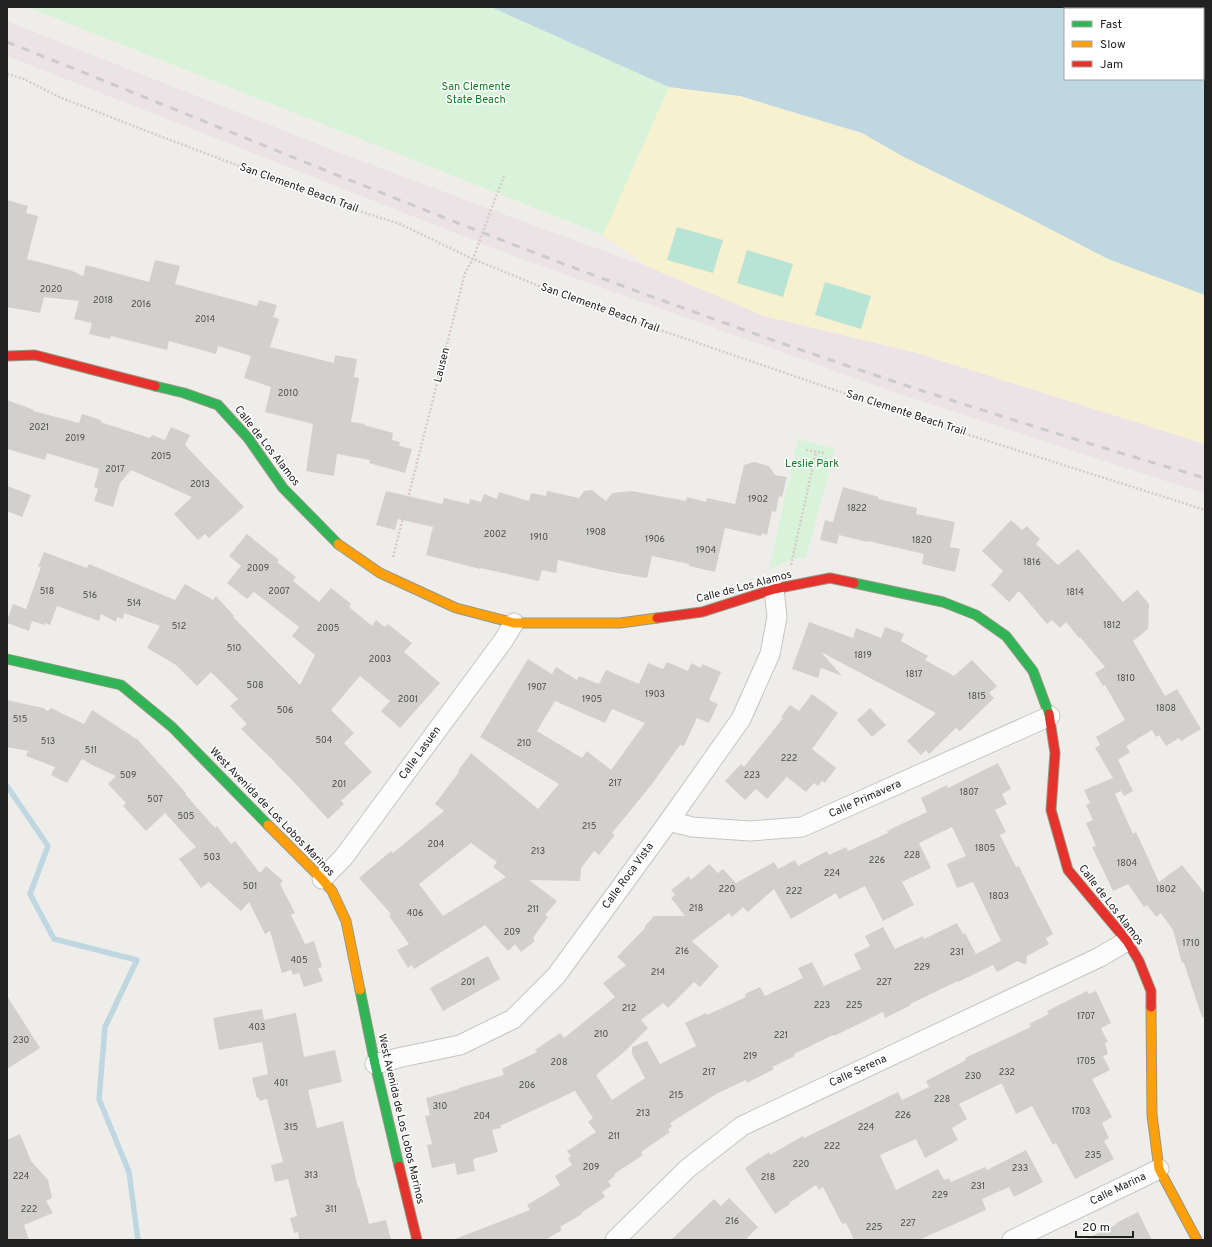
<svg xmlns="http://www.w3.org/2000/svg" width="1212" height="1247" font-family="Overpass,sans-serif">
  <rect width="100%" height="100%" fill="#efedea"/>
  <polygon fill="#ece3e7" points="7,21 338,152 557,234 651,268 764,316 917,353 1205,444 1205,493 1172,483 899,394 516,257 7,56"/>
  <polygon fill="#f7f1d0" points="27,7 491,7 669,87 740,96 862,133 904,157 1023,215 1108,259 1205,295 1205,444 917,353 764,316 651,268 603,235"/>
  <g fill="#d9f3db">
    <polygon points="27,7 491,7 669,87 603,235"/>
    <polygon points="798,439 835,449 806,558 792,559 769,570"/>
  </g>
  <g fill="#b7e4d4">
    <polygon points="677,227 723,240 713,273 667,260"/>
    <polygon points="747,250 793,264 783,297 737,283"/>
    <polygon points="825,282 871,296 861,329 815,315"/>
  </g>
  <path fill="#bfd7e1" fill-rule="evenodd" d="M 491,7 L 1205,7 L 1205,295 L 1108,259 L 1023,215 L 904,157 L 862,133 L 740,96 L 669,87 ZM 1065,9 L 1203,9 L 1203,79 L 1065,79 Z"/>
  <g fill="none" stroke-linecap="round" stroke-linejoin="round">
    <polyline stroke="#bfd7e1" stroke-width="5.5" points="7,786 48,846 30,894 54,939 137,960 105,1027 99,1099 129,1172 138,1240"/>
  </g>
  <g fill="#d2d0cd" fill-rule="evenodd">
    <polygon points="7,200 28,206 26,213 38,216 27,259 70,270 83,276 86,265 149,282 155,260 180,266 175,284 257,306 259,300 277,305 273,317 279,319 270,347 334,363 335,355 357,359 354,377 359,378 351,422 365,424 364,425 393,433 392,440 400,442 399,446 412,449 405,473 369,463 370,460 337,454 334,476 306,471 313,424 265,412 271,387 244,378 251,356 218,346 216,354 169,341 167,350 111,336 110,339 89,334 92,323 74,319 79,301 44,297 40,313 7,307"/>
    <polygon points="7,400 34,410 33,411 79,423 82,414 101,420 100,422 150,438 152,435 165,440 171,427 190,435 185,445 244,507 209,538 205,534 198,540 174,514 192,497 131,470 120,483 113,507 94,501 98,489 94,487 99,469 47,453 45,460 7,449"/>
    <polygon points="754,462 769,466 775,475 787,477 782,497 779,496 776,512 772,511 767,535 762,533 761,536 725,528 715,572 689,566 689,564 652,556 647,578 611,572 558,560 556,573 542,570 539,581 480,568 480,569 426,555 433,527 398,519 395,530 376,525 386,491 442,504 444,498 469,504 470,499 481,502 484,494 497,499 499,492 529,501 531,493 546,496 547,491 579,498 584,491 592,490 606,501 612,493 632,491 686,501 687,497 706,502 707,498 735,504 744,465"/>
    <polygon points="7,486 31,495 22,517 7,511"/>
    <polygon points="843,487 879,497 878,499 917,508 916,514 955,522 950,547 960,549 955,572 922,564 924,554 868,541 867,542 839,535 837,544 820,540 825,520 833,522"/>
    <polygon points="1011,520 1022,530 1027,526 1040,539 1036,544 1058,565 1078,549 1123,602 1137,590 1149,604 1148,629 1133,641 1165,696 1177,689 1201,729 1181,741 1179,738 1166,746 1159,735 1156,737 1152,730 1126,746 1130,752 1118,760 1133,791 1124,796 1121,791 1115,794 1133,834 1136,832 1159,882 1182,865 1205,894 1205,1017 1202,1017 1184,963 1182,963 1173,930 1161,913 1156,917 1147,905 1144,907 1128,884 1113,891 1092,847 1096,846 1086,823 1093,820 1086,805 1090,803 1084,790 1113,778 1095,748 1100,745 1096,737 1125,720 1105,685 1103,686 1095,673 1105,667 1080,637 1079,638 1066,622 1060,628 1052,620 1047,624 1019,591 1009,602 991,585 1003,571 982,551"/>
    <polygon points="247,534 279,560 277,562 296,577 293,581 319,602 331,588 351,604 349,607 372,626 376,620 385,627 388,624 412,643 404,652 440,683 400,728 381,711 390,701 360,676 331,710 354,733 344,743 372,772 341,801 344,804 328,819 291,779 275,763 276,763 241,729 247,724 230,706 238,699 211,672 197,686 176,665 147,648 160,626 124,613 123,619 117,617 116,622 101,614 99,621 57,606 50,625 45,623 44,625 32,621 29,631 7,623 7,620 13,604 26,609 41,567 38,567 44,552 87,568 89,564 175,600 185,584 213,600 216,596 234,616 233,617 300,685 315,655 292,636 299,627 254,592 247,599 227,583 241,566 229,556"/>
    <polygon points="809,622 853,638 856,628 881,638 885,627 904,634 901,641 928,656 925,660 954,676 972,660 997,686 989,693 994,698 960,731 956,728 929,754 926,750 921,755 907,741 936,713 821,652 842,676 821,668 818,678 792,669"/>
    <path d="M 528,659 L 552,674 L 556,667 L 577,680 L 579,676 L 599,684 L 606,670 L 639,684 L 648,663 L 663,669 L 667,662 L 688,671 L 691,663 L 701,668 L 702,664 L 721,672 L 709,700 L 718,704 L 709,723 L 697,718 L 684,746 L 680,745 L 652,784 L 612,833 L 615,835 L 599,855 L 594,851 L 581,868 L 580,881 L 529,880 L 557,901 L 545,915 L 548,917 L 533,938 L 535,941 L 521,952 L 515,944 L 508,951 L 485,925 L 414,969 L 412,965 L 408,968 L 397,950 L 409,944 L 389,916 L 391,914 L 359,878 L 391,851 L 393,853 L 444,811 L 435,804 L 459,772 L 458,771 L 471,753 L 538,809 L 559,784 L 480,737 ZM 555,701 L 605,723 L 612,709 L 645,723 L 611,770 L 587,751 L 582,758 L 537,731 ZM 471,843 L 497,862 L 493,867 L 506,877 L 443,916 L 419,884 Z"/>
    <polygon points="812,694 838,713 812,749 836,768 825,783 822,781 818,786 814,783 806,792 787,777 767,799 756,789 745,800 725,781 741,764 744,767 783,718 781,717 790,705 799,711"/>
    <polygon points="7,700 43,708 48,711 51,708 84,724 92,710 138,740 186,793 185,794 215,828 217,826 231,844 235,841 260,873 266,866 283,881 280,884 295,913 291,915 305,944 314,941 322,967 318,968 323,981 304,987 299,973 293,975 291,970 282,973 270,931 265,934 249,902 241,911 209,882 201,888 179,859 196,847 165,813 146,831 123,806 126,803 108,784 116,776 94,766 82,759 67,783 51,775 55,767 26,756 28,751 7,747"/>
    <polygon points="870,708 886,725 872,737 857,720"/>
    <path d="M 998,763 L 1011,789 L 1002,794 L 1007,804 L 995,810 L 1006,832 L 1000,835 L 1016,867 L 1019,866 L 1028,885 L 1053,934 L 1046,938 L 1049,944 L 1027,956 L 1026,965 L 1018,961 L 997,972 L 993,965 L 958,982 L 958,981 L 910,1004 L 911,1005 L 885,1018 L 883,1012 L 834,1036 L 833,1035 L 794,1054 L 795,1056 L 772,1067 L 774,1069 L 747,1083 L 746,1080 L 718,1093 L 670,1123 L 672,1126 L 668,1130 L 670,1132 L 641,1152 L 643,1155 L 614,1174 L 615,1176 L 608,1181 L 611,1186 L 602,1192 L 605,1197 L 581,1213 L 582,1214 L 560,1227 L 562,1230 L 545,1240 L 455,1240 L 455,1239 L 530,1210 L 527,1205 L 560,1185 L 555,1176 L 572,1165 L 568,1158 L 571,1156 L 567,1151 L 596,1132 L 588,1122 L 593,1118 L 575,1091 L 500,1126 L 501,1128 L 492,1130 L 498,1152 L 473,1159 L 475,1171 L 457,1175 L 455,1163 L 432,1168 L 427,1145 L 432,1144 L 425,1116 L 430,1115 L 426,1098 L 459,1089 L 459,1088 L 504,1075 L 502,1069 L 537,1052 L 535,1050 L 560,1033 L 564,1038 L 615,997 L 603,983 L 626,965 L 617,957 L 645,928 L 645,926 L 654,916 L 685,916 L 671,898 L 675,895 L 671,890 L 689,876 L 691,880 L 709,864 L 718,873 L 723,869 L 736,883 L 774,862 L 778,869 L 795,860 L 798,866 L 827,851 L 829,855 L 846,847 L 848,851 L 888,833 L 887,831 L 927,812 L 921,798 L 947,785 L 948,788 ZM 952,827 L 966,856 L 947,864 L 957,888 L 973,882 L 1001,941 L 976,954 L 965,933 L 963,934 L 957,923 L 924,939 L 923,936 L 895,949 L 883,927 L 865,936 L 870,946 L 854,954 L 861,969 L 824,986 L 812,962 L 798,968 L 803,978 L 765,996 L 760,987 L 745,994 L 746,997 L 707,1015 L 706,1013 L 685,1023 L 696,1046 L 660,1064 L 647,1041 L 632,1047 L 632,1054 L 645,1078 L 612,1100 L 596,1075 L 623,1053 L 648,1028 L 641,1020 L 663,1003 L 668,1008 L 694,982 L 700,987 L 719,966 L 692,941 L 729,913 L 732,917 L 743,907 L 748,912 L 774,889 L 791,919 L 836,893 L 839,899 L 865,886 L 883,921 L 914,905 L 902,882 L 931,868 L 919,843 Z"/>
    <polygon points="488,956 500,979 443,1011 430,988"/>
    <polygon points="1087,991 1089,994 1096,991 1111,1023 1101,1028 1108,1042 1105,1043 1108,1054 1103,1056 1110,1070 1092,1079 1112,1117 1102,1123 1109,1138 1104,1141 1114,1159 1075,1179 1056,1143 1053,1145 1032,1106 1016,1114 1002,1084 1000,1084 959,1104 967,1119 952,1128 958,1140 925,1158 916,1139 880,1155 896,1190 938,1169 944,1180 949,1178 951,1182 985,1167 987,1170 1026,1150 1043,1182 1014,1197 1009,1187 982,1199 986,1210 919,1240 854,1240 846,1223 842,1224 823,1187 819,1190 816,1185 789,1203 790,1204 775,1214 745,1168 769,1152 770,1155 803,1136 804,1138 898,1092 902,1100 929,1087 926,1081 966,1060 965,1058 1031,1027 1029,1024 1049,1014 1047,1011"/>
    <polygon points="7,996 40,1048 7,1069"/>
    <polygon points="262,1009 264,1020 296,1013 304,1057 335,1050 342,1082 308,1090 317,1128 343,1121 358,1188 359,1187 369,1224 386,1220 391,1240 299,1240 298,1232 294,1233 290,1218 297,1216 288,1179 275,1182 271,1165 283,1162 267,1099 259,1101 259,1098 257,1098 252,1078 268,1074 262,1042 219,1050 213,1018"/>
    <polygon points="20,1134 31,1161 48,1180 52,1198 46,1201 53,1213 24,1225 29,1240 7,1240 7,1140"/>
    <polygon points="729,1198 758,1227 745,1240 671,1240 714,1199 721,1206"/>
    <polygon points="1138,1212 1152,1240 1084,1240 1117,1224 1116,1223"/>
  </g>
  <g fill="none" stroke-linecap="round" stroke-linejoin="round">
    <defs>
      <g id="street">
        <polyline points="669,821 692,827 750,831 802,827 1050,716"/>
        <polyline points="322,879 343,858 503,641 514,623"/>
        <polyline points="375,1064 402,1057 460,1045 513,1019 556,976 669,821 741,719 770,654 777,617 774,589"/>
        <polyline points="615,1240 687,1169 742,1126 1100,957 1127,941"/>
        <polyline points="1012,1240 1141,1178 1159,1169"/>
      </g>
      <g id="fast">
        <polyline points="155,386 184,393 218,405 248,438 283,488 338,544"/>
        <polyline points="854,583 943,602 976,615 1006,636 1033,671 1049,714"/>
        <polyline points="7,659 121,685 172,727 268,825"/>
        <polyline points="360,990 375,1064 399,1166"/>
      </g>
      <g id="slow">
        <polyline points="338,544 380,573 456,608 514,623 620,623 657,618"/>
        <polyline points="268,825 322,879 332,891 346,921 360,990"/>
        <polyline points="1151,1007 1152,1115 1159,1169 1197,1240"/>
      </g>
      <g id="jam">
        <polyline points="7,356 35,355 155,386"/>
        <polyline points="657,618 702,612 774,589 830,578 854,583"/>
        <polyline points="1049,714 1055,753 1051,810 1068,870 1127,941 1139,961 1151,991 1151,1007"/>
        <polyline points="399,1166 417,1240"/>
      </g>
    </defs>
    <use href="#street" stroke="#c6c5c4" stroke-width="21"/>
    <use href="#fast" stroke="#959882" stroke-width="11"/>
    <use href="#slow" stroke="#959882" stroke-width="11"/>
    <use href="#jam" stroke="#959882" stroke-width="11"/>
    <g stroke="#d7cbc8" stroke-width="2.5" stroke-dasharray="2 2" stroke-linecap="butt">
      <polyline points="7,74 24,79 59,97 157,135 353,209 400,224 473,259 573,300 922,420 1205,510"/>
      <polyline points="806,450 824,453"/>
      <polyline points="393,557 465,273 473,259 489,215 504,176"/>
      <polyline points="791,565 816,452"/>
    </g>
    <use href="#street" stroke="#fdfcfc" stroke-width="19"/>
    <use href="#fast" stroke="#30b455" stroke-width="9"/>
    <use href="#slow" stroke="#ff9f0a" stroke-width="9"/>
    <use href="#jam" stroke="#e5322d" stroke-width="9"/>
    <path stroke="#cbcbcb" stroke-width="3" stroke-dasharray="8 8" stroke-linecap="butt" d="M 7,42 C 229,130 450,224 675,305 C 849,369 1027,426 1205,478"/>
  </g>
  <g text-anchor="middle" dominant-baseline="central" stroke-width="3" stroke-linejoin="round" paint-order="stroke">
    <g font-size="9" fill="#4d4d4c">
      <text x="51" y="289">2020</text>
      <text x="103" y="300">2018</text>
      <text x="141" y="304">2016</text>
      <text x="205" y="319">2014</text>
      <text x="288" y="393">2010</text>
      <text x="39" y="427">2021</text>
      <text x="75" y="438">2019</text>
      <text x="161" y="456">2015</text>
      <text x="115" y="469">2017</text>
      <text x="200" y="484">2013</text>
      <text x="758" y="499">1902</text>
      <text x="857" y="508">1822</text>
      <text x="596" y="532">1908</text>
      <text x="495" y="534">2002</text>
      <text x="539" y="537">1910</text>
      <text x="655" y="539">1906</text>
      <text x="922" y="540">1820</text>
      <text x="706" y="550">1904</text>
      <text x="1032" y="562">1816</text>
      <text x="258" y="568">2009</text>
      <text x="47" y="591">518</text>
      <text x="279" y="591">2007</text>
      <text x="1075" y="592">1814</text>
      <text x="90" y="595">516</text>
      <text x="134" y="603">514</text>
      <text x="1112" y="625">1812</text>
      <text x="179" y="626">512</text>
      <text x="328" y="628">2005</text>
      <text x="234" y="648">510</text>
      <text x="863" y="655">1819</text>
      <text x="380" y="659">2003</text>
      <text x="914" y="674">1817</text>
      <text x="1126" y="678">1810</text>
      <text x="255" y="685">508</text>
      <text x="537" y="687">1907</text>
      <text x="655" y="694">1903</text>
      <text x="977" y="696">1815</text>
      <text x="408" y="699">2001</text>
      <text x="592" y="699">1905</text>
      <text x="1166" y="708">1808</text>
      <text x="285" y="710">506</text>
      <text x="20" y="719">515</text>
      <text x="324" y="740">504</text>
      <text x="48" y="741">513</text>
      <text x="524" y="743">210</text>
      <text x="91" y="750">511</text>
      <text x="789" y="758">222</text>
      <text x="128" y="775">509</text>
      <text x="752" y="775">223</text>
      <text x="615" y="783">217</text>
      <text x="339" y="784">201</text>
      <text x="969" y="792">1807</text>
      <text x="155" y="799">507</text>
      <text x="186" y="816">505</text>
      <text x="589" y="826">215</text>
      <text x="436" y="844">204</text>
      <text x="985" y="848">1805</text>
      <text x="538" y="851">213</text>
      <text x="912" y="855">228</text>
      <text x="212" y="857">503</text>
      <text x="877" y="860">226</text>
      <text x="1127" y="863">1804</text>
      <text x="832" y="873">224</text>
      <text x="250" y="886">501</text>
      <text x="727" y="889">220</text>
      <text x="1166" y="889">1802</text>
      <text x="794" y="891">222</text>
      <text x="999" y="896">1803</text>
      <text x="696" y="908">218</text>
      <text x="533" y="909">211</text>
      <text x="415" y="913">406</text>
      <text x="512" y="932">209</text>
      <text x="1191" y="943">1710</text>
      <text x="682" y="951">216</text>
      <text x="957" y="952">231</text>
      <text x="299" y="960">405</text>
      <text x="922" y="967">229</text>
      <text x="658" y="972">214</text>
      <text x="468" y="982">201</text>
      <text x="884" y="982">227</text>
      <text x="822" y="1005">223</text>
      <text x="854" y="1005">225</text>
      <text x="629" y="1008">212</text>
      <text x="1086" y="1016">1707</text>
      <text x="257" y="1027">403</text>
      <text x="601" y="1034">210</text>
      <text x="781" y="1035">221</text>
      <text x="21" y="1040">230</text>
      <text x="750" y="1056">219</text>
      <text x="1086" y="1061">1705</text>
      <text x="559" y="1062">208</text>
      <text x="709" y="1072">217</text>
      <text x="1007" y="1072">232</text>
      <text x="973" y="1076">230</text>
      <text x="281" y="1083">401</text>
      <text x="527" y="1085">206</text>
      <text x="676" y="1095">215</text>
      <text x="942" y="1099">228</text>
      <text x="440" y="1106">310</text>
      <text x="1081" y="1111">1703</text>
      <text x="643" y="1113">213</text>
      <text x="903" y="1115">226</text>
      <text x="482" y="1116">204</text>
      <text x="291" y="1127">315</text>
      <text x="866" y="1127">224</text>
      <text x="614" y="1136">211</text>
      <text x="832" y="1146">222</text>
      <text x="1093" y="1155">235</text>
      <text x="801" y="1164">220</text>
      <text x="591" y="1167">209</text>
      <text x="1020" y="1168">233</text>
      <text x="311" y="1175">313</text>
      <text x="21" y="1176">224</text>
      <text x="768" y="1177">218</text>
      <text x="978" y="1186">231</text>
      <text x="940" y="1195">229</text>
      <text x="29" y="1209">222</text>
      <text x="331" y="1209">311</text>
      <text x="732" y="1221">216</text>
      <text x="908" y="1223">227</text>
      <text x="874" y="1227">225</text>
    </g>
    <g font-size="11" fill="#0f7e20" stroke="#fff">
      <text x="476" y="87">San Clemente<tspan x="476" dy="13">State Beach</tspan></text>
      <text x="812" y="464">Leslie Park</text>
    </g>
    <g font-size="11" fill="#212121" stroke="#fff">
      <text transform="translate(299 188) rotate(20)">San Clemente Beach Trail</text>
      <text transform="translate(600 308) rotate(20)">San Clemente Beach Trail</text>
      <text transform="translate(442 365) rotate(-76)">Lausen</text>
      <text transform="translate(906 413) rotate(18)">San Clemente Beach Trail</text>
      <text transform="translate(267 446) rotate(52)">Calle de Los Alamos</text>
      <text transform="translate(744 587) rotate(-15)">Calle de Los Alamos</text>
      <text transform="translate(420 753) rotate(-54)">Calle Lasuen</text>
      <text transform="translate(865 799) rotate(-24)">Calle Primavera</text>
      <text transform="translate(272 812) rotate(46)">West Avenida de Los Lobos Marinos</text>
      <text transform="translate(628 876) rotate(-54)">Calle Roca Vista</text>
      <text transform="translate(1111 905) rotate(52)">Calle de Los Alamos</text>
      <text transform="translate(858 1071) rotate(-25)">Calle Serena</text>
      <text transform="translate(401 1119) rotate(77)">West Avenida de Los Lobos Marinos</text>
      <text transform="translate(1118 1189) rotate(-26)">Calle Marina</text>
    </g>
  </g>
  <rect width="1212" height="1247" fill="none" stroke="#212121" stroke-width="16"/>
  <rect x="1064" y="8" width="140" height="72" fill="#ffffff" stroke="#a6a6a6"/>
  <rect x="1072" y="21" width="20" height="6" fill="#30b455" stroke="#a6a6a6"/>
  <text x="1100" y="28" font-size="12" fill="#212121">Fast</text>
  <rect x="1072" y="41" width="20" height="6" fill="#ff9f0a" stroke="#a6a6a6"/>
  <text x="1100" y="48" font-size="12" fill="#212121">Slow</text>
  <rect x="1072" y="61" width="20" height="6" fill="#e5322d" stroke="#a6a6a6"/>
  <text x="1100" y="68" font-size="12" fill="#212121">Jam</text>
  <path d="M1076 1231v6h57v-6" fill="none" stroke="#212121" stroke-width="2"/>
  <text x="1082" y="1231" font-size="12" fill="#212121" stroke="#ffffff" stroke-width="3" paint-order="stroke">20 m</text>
</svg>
